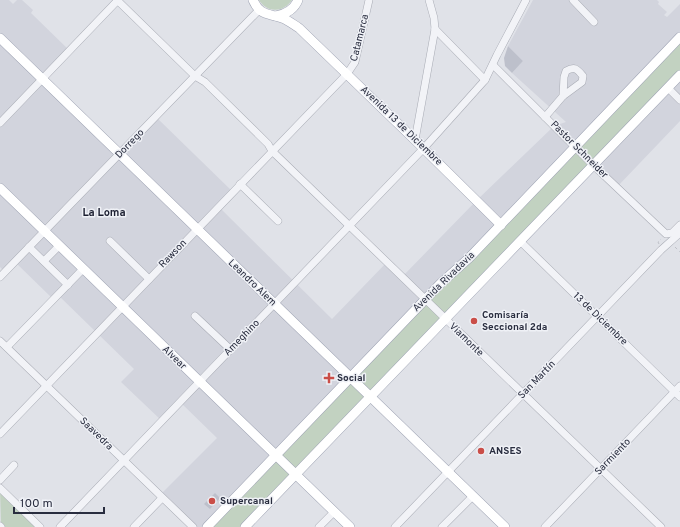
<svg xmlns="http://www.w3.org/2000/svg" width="680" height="527" font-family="Overpass,sans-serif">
  <rect width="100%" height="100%" fill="#e0e2e8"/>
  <polygon fill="#d2d4dd" points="0,0 9,0 13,4 17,0 22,0 33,10 31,13 70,51 42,79 119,154 156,117 233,192 219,207 332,319 387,262 402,277 476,201 554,126 566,122 512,73 523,61 508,46 533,0 657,0 659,2 658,4 667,12 664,15 667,17 680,4 680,121 617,187 575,148 207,527 193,527 160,495 217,438 180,402 162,421 121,382 134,369 58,295 53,299 15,262 5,272 0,267"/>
  <g fill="#c2d2c1">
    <path d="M 259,0 L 292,0 C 283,13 267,13 259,0 Z"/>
    <polygon points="680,37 680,75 245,527 207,527"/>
    <polygon points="0,488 41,527 1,527"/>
  </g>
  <g fill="#bdc0cb">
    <polygon points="508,46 523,61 512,73 505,66 504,58"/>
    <polygon points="215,493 220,498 210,509 204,504"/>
  </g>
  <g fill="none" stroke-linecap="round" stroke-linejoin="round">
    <defs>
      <g id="minor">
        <polyline points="117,0 195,76 205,82 268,144 272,151 661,527"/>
        <polyline points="573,0 594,22"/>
        <polyline points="435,29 485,80"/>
        <polyline points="493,65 591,163 666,234 672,233 680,225"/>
        <polyline points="668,88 680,100"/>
        <path d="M 545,117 L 563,96 L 582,82 L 583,76 C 577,69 575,66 566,71 L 564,77 L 563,96"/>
        <polyline points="0,123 118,0"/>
        <polyline points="415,140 435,29 434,18 429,0"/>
        <polyline points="240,184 278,221"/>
        <polyline points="110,241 149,279"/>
        <polyline points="520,241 680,397"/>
        <polyline points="29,247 68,285"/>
        <polyline points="44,261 59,246"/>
        <polyline points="0,277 259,10"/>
        <polyline points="195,316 230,349"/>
        <polyline points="0,341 193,527"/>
        <polyline points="7,347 83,269"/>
        <polyline points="0,434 347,74 355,62 369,0"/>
        <polyline points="0,480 14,465"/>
        <polyline points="0,488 40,527"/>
        <polyline points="0,526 1,527"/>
        <polyline points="60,527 424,148 485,80 497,55 526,0"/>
        <polyline points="134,527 162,498"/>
        <polyline points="319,527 334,512"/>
        <polyline points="395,527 661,250 680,233"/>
        <polyline points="442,527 473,496"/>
        <polyline points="545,527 680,386"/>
      </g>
      <g id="major">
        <path d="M 253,0 C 260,16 268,13 282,18 C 288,20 294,25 299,28 L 415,140 L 501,225"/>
        <path d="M 276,16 C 286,14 294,10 298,0"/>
        <polyline points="0,38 505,527"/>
        <polyline points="0,188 350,527"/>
        <polyline points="207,527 440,284 469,258 680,37"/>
        <polyline points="245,527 680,75"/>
      </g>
    </defs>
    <use href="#minor" stroke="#a9acb5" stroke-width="8"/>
    <use href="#major" stroke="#9fa4b4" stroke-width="10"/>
    <g stroke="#bec0c7" stroke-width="1" stroke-dasharray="3 3" stroke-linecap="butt">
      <polyline points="659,244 658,242 661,239"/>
      <polyline points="675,247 680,252"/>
    </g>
    <use href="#minor" stroke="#f2f3f7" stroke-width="7"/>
    <use href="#major" stroke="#fff" stroke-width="9"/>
  </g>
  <g fill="#ca4e48" stroke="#eff1f6" stroke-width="1.5">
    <circle cx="474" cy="321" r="4"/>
    <path d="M327 372h4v4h4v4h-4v4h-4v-4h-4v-4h4z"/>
    <circle cx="481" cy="451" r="4"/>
    <circle cx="212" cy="501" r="4"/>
  </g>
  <g text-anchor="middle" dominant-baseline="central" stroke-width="3" stroke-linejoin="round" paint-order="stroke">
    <g font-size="10" fill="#292d3f" stroke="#eff1f6">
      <text transform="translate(360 38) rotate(-76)">Catamarca</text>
      <text transform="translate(401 126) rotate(44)">Avenida 13 de Diciembre</text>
      <text transform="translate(130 144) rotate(-46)">Dorrego</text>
      <text transform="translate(579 150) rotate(45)">Pastor Schneider</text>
      <text transform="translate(173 254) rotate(-46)">Rawson</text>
      <text transform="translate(444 282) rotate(-44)">Avenida Rivadavia</text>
      <text transform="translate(252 283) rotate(44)">Leandro Alem</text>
      <text transform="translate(600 319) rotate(44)">13 de Diciembre</text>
      <text transform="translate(242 338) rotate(-46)">Ameghino</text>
      <text transform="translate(466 340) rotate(44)">Viamonte</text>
      <text transform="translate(174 358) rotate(44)">Alvear</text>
      <text transform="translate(537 380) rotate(-46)">San Martín</text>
      <text transform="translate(96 434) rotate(44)">Saavedra</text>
      <text transform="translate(613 457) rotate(-46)">Sarmiento</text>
    </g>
    <g font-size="10" font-weight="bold" fill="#292d3f" stroke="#eff1f6" text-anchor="start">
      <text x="482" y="315">Comisaría<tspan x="482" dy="12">Seccional 2da</tspan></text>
      <text x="337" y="378">Social</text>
      <text x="489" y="451">ANSES</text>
      <text x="220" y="501">Supercanal</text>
    </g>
    <g font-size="11" font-weight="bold" fill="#1b1e30" stroke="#eff1f6">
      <text x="104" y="213">La Loma</text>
    </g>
  </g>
  <path d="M14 507v6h90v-6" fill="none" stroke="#292d3f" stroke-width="2"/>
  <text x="20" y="507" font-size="12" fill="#292d3f" stroke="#eff1f6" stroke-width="3" paint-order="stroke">100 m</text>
</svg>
